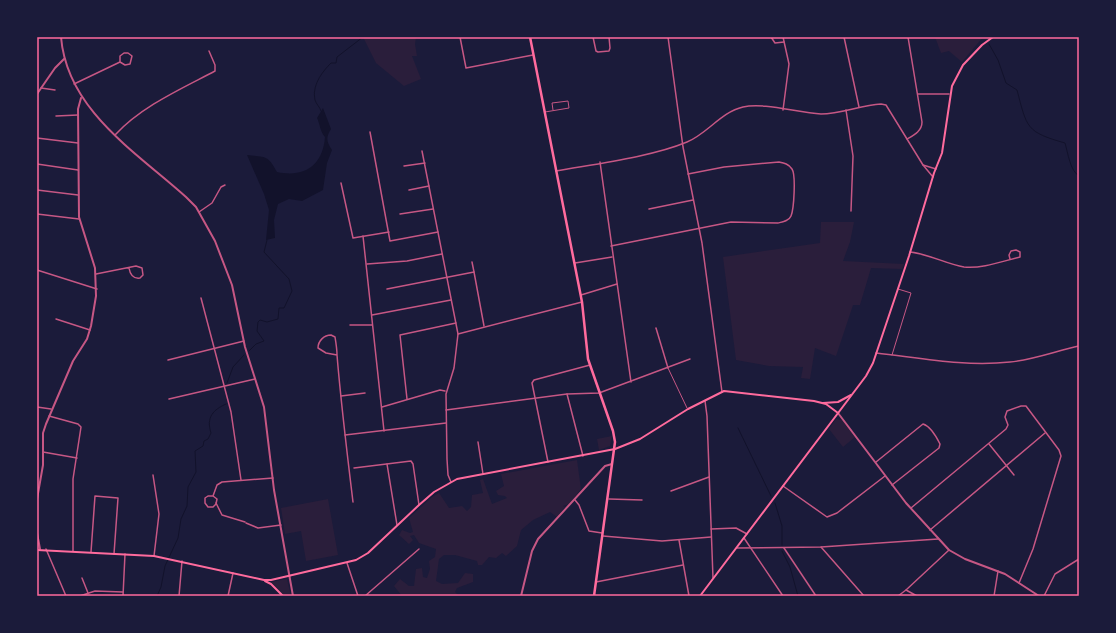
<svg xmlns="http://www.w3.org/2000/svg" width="1116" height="633" font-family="'IBM Plex Sans',sans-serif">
  <rect width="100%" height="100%" fill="#1b1b3a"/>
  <g fill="#2a1e3b">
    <polygon points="363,37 416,37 415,44 417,56 412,56 421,79 404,86 376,63"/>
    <polygon points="935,37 983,37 962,62 949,51 941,53"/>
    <polygon points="821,222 854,222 850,242 843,261 904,264 902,269 871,268 860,305 853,305 836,356 815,348 810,379 801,378 803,367 769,366 736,360 723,257 820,243"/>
    <polygon points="836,419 842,420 855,437 843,447 829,429"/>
    <polygon points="612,436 610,446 599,450 597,439"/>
    <polygon points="577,460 581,489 569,504 563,506 565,507 557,517 550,512 533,520 521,530 517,546 506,556 502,553 496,558 489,557 482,565 478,565 477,561 455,555 444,555 439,559 436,581 442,584 458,583 465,573 473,574 473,582 457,588 455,592 459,596 402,596 394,586 400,579 409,586 414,586 416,569 422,568 423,577 427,578 430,569 429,561 435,557 436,549 419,543 414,535 410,536 413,540 409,544 399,535 402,530 410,533 413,532 409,518 432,497 439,493 449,508 462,506 467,511 471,507 472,495 483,493 480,480 483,479 492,504 507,498 505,496 498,495 496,491 504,486 501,474"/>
    <polygon points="328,499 338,555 306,561 301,531 285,534 281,508"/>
    <polygon points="287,579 291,596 284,596 271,582"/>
  </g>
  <path fill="#12122b" d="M 323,108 L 331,129 C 326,137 326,141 332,150 L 327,163 L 323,190 L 302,201 L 289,199 L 278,204 L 274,220 L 275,238 L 266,240 L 269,210 L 264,194 L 247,155 C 266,157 268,155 277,172 C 305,178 323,165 325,137 C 320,132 320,124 317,118 Z"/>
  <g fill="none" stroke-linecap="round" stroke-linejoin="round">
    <g stroke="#12122b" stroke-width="1">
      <path d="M 989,44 L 998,60 L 1006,83 L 1017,90 C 1027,128 1026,132 1065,143 C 1068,153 1070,171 1079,176"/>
      <path d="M 321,111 C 320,107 316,104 315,100 C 312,86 321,73 331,63 L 336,63 L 337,57 L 363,37"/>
      <polyline points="249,351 256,344 264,341 257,331 258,322 260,320 267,322 278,319 279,308 284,308 292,291 289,279 264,252 267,240"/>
      <polyline points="227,383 233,367 244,355"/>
      <polyline points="738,428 771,496"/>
      <polyline points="775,503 782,526 782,545"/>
      <polyline points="782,551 790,567 798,596"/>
      <path d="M 157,596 L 161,587 L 165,566 L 178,538 L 181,519 L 187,506 L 188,487 L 196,472 L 195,451 L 203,446 L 204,441 L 208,439 L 211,433 C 206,417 213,410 226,404"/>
    </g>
    <g stroke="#c65784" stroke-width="1">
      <polyline points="545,112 569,108 568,101 552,103 553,110"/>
      <polyline points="892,355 911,293 898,289"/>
      <polyline points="668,368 687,408"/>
    </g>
    <g stroke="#c65784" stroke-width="1.5">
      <polyline points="460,37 466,68 533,55"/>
      <polyline points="593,37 596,51 598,52 609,51 610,48 609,37"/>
      <polyline points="668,37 683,147 702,243 722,392"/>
      <polyline points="771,37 775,43 784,42"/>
      <polyline points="783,37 789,64 783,110"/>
      <polyline points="844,37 859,107"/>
      <polyline points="74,84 120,62 120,56 124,53 128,53 132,56 130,64 125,65 120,62"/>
      <polyline points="41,88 55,90"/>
      <polyline points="918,94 949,94"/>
      <polyline points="846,110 853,156 851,211"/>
      <polyline points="56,116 78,115"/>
      <polyline points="370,132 390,241 438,232"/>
      <path d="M 115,135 C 142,106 181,89 215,71 L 215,65 L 209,51"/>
      <polyline points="37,138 78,143"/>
      <path d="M 907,139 C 914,135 922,131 922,122 L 908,37"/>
      <polyline points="422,151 458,334 454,368 446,394 447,459 448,475 451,482"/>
      <polyline points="600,162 631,382"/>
      <polyline points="37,164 78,170"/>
      <polyline points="923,165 936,169"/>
      <polyline points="404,166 425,163"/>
      <path d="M 556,171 C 595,164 651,157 687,142 C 707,134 721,112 743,107 C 764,102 798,113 821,114 C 841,114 861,105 881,104 L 886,105 L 923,165 L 933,177"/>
      <polyline points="341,183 353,238 389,232"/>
      <polyline points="37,190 78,195"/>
      <polyline points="409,190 429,186"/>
      <polyline points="649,209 693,200"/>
      <polyline points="199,212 212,203 221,187 225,185"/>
      <polyline points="37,214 79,219"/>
      <polyline points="400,214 433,209"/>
      <polyline points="363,236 384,431"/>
      <path d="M 611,246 L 731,222 L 778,223 C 783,222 789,221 791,216 C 794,209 796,175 792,169 C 789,164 784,163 779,162 L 724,167 L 688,174"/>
      <path d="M 910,252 C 929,254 946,264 964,267 C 982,269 1003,261 1020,257 L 1020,252 L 1016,250 L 1011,251 L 1009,255 L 1010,259"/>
      <polyline points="472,262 474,272"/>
      <polyline points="575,263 612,257"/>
      <polyline points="367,264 407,261 442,254"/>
      <polyline points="37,270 97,289"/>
      <path d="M 96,274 L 136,266 L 142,268 L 143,275 L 140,278 C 133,279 130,274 129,268"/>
      <polyline points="387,289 474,272 484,326"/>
      <polyline points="581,295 617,284"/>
      <polyline points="201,298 231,412 241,480"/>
      <polyline points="372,315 451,300"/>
      <polyline points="56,319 90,330"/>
      <polyline points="350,325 372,325"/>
      <polyline points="656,328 668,368"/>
      <polyline points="458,334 582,302"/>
      <path d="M 876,353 C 921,358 965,367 1010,362 C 1033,360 1056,351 1079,346"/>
      <path d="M 337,355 L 326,353 L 318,348 C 318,341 324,335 331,335 L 335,337 C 336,343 337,349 337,355 C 341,404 347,453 353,502"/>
      <polyline points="168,360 244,341"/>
      <polyline points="567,394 583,456"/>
      <polyline points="341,396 365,393"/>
      <polyline points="169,399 255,379"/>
      <polyline points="407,399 400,335 456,323"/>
      <polyline points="705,401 707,416 713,578"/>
      <polyline points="37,407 51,409"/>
      <polyline points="382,407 440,390 445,391"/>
      <polyline points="446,410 567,394 599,393 690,359"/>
      <polyline points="49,416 78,424 81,427 73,479 73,551"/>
      <polyline points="345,435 446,423"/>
      <polyline points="478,442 483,474"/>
      <polyline points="989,444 1014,475"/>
      <polyline points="43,452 77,458"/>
      <polyline points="548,462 532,383 534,380 590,365"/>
      <path d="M 876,462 L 923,424 C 930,426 937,438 940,444 L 939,448 L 892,485"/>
      <polyline points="387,464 397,525"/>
      <polyline points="354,468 411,461 413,464 419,505"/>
      <polyline points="153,475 159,514 154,556"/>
      <polyline points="783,486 827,517 837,513 885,476"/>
      <polyline points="671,491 709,477"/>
      <polyline points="213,496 217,499 216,504 213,507 208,507 205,503 205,498 208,496 213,496 217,485 222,482 273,478"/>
      <polyline points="609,499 642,500"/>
      <polyline points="575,500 579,505 589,531 602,533"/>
      <polyline points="216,503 222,515 245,522"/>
      <polyline points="911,508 1006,429 1008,425 1005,417 1007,411 1021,406 1026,406 1059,450 1061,456 1033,549 1019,583"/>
      <polyline points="246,523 258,528 281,525"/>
      <polyline points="711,529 736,528 747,534"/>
      <polyline points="930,530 1045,433"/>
      <polyline points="603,536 662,541 711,537"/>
      <polyline points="744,538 783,596"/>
      <polyline points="679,540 689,596"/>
      <polyline points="821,547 864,596"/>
      <polyline points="737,548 821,547 938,539"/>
      <polyline points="784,548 816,596"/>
      <polyline points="46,549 66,596"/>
      <polyline points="91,552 95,496 118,498 114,554"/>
      <polyline points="347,563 358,596"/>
      <polyline points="82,578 88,593"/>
      <polyline points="596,582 683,565"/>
      <polyline points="80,596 95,591 123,592"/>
      <polyline points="123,596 125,554"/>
      <polyline points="179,596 182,561"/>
      <polyline points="228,596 233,573"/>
      <polyline points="365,596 419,549"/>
      <polyline points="898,596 906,590"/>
      <polyline points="917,596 906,590 949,550"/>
      <polyline points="994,596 998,571"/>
      <polyline points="1044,596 1055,574 1079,559"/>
    </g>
    <g stroke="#c65784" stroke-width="2">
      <path d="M 61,37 C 67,110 136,152 186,197 L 196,207 L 215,241 L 232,285 L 245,347 L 264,407 L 274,490 L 293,596"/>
      <polyline points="37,94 55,68 64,59"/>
      <polyline points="838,413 906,503 949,550 965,559 1005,574 1039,596"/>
      <polyline points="37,499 43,465 43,433 46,424 73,361 87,339 91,326 96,296 95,268 79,217 78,109 81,98"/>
      <polyline points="37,533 40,549"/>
      <polyline points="521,596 532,551 538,539 605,466 612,464"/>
    </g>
    <g stroke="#ff6b9d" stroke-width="2">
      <polyline points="823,403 838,402 851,395"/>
      <polyline points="37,550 154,556 264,580 271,580 356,560 368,553 419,505 434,492 457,479 615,449 640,439 688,409 724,391 814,401 826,404 838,413"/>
      <polyline points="265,581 271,584 283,596"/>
      <polyline points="700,596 866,376 873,363 909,256 934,173 942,153 952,86 963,65 982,45 993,37"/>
    </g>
    <polyline stroke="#ff6b9d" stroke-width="2.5" points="530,37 582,302 588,359 613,431 615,442 594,596"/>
  </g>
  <rect width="1116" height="633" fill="none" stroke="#1b1b3a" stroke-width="76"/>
  <rect x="38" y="38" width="1040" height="557" fill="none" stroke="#ff6b9d" stroke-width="1.5"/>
</svg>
